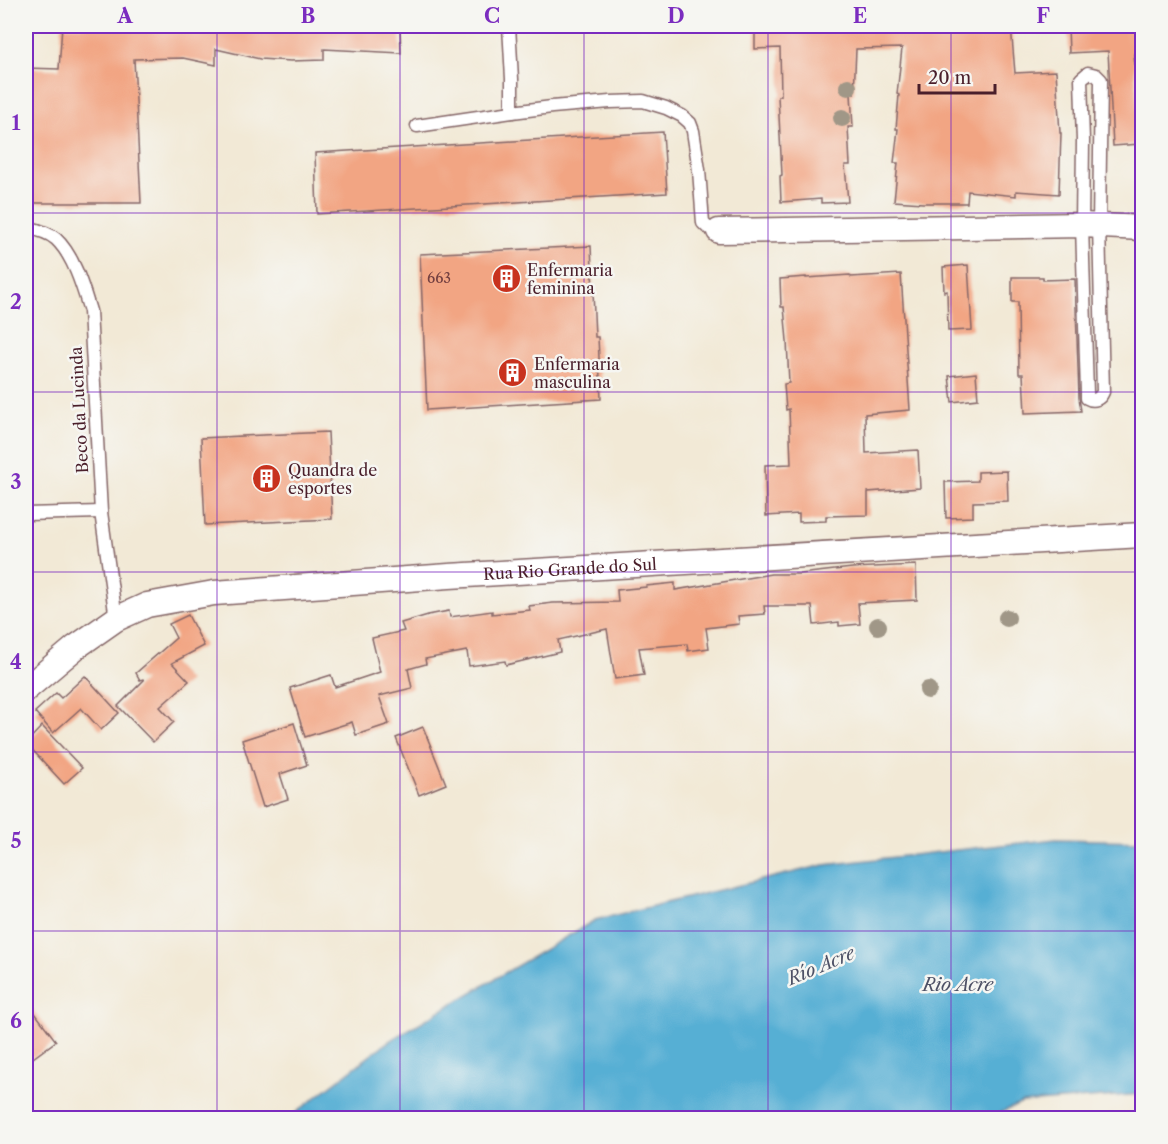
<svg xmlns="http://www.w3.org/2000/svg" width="1168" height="1144" font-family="'Libre Caslon Text',serif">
  <rect width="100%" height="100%" fill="#f6f6f2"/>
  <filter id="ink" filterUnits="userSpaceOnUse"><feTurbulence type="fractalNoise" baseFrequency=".0167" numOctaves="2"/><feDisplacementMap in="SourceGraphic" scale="12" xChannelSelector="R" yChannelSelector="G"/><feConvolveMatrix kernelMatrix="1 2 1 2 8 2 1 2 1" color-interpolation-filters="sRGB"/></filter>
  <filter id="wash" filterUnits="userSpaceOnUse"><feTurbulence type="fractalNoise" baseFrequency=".008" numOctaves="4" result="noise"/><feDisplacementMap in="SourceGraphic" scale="24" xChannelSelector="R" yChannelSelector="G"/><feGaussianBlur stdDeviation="1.35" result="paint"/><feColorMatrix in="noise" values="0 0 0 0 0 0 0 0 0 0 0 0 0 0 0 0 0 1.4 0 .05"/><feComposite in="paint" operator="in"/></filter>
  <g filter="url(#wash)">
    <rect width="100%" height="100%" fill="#f2e9d6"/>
    <polygon fill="#56afd4" stroke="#506780" stroke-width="1.5" points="1056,839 1142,841 1142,1094 1022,1103 989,1118 289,1118 389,1041 595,920 824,865"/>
    <g id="blocks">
      <g fill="#f2a583">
        <polygon points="62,26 400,26 401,53 324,49 324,60 291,61 260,59 216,49 216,65 183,58 134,59 141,203 26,203 26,68 59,69"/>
        <polygon points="755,26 1011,26 1015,73 1056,71 1060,133 1061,133 1059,194 1016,191 1016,196 968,191 967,203 923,203 894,201 898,163 894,163 898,129 896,129 899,95 897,94 902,48 856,49 854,94 851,94 853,127 848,127 850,165 845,165 848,202 821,203 821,199 781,202 780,176 782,175 778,96 781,96 780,48 755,49"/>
        <polygon points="1068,26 1143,26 1143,54 1134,54 1140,144 1113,146 1108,51 1069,53"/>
        <polygon points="663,132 667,193 317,214 315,153"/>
        <polygon points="591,246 595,337 598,337 601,399 427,410 420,254"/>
        <polygon points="968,265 972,330 948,331 947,291 944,292 943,267"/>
        <polygon points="901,274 910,410 865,414 866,453 918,450 920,488 868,492 868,515 826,516 826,521 799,522 799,514 766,516 765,465 791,464 789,409 786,410 784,384 789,383 787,341 784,307 781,307 780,279 806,277 806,278 850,275 851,277"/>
        <polygon points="1012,277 1043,277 1043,280 1075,279 1079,398 1081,411 1025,413 1023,374 1019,374 1018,302 1012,302"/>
        <polygon points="976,373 978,399 952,402 949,376"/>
        <polygon points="328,432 332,519 205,525 201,438"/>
        <polygon points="1007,471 1008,501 973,502 973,517 946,518 945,482 978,481 978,472"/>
        <polygon points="916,565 917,600 858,603 860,624 839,626 839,622 814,625 812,606 764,606 765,614 738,616 739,624 706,628 709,648 688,651 687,644 639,648 644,675 615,679 607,629 558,640 560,652 506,665 505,661 469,666 467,651 425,659 426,664 408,669 412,688 379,696 389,724 356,735 352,722 305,737 290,688 331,675 335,687 380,672 372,638 404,631 401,623 428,615 449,611 450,617 492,611 492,614 530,610 529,606 553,603 618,602 617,590 646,587 646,586 675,583 675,590 771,574 800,574 852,568"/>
        <polygon points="188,615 204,646 172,663 189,681 160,707 174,722 153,742 118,706 144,680 143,679 140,680 136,673 176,638 169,624"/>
        <polygon points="85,676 119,713 101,730 81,708 53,733 35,712 56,693 61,698"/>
        <polygon points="294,723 307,765 280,774 288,799 263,807 242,740"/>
        <polygon points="42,726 82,768 64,784 26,743"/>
        <polygon points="423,727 446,784 419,795 396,738"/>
        <polygon points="26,1001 56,1041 33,1058 26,1048"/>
      </g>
    </g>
  </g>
  <g filter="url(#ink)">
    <use href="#blocks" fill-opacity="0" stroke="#856667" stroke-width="1.5"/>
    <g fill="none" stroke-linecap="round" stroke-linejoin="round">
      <defs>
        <g id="service">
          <polyline points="509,26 512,79 512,112 552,107 610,102 643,101 666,108 682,116 690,123 693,131 699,170 703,223 707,227 719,231"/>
          <path d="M 1088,73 L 1096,75 L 1101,80 L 1099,225 L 1103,392 C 1100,399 1094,402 1087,398 L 1087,393 L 1082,225 L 1083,141 L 1081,79 Z"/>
          <polyline points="417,126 512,112"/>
          <path d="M 26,227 C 35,229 48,232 56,239 C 74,256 83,288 90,311 L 101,512 L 116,619"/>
          <polyline points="26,514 101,512"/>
        </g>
        <g id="minor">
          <polyline points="719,231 1082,225 1142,228"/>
          <path id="s1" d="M 26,689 L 76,647 L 116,619 L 147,605 L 214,593 L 449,576 L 1142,535"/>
        </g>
      </defs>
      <use href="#service" stroke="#856667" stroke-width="15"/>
      <use href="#minor" stroke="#856667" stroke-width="27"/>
      <use href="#service" stroke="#fff" stroke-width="12"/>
      <use href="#minor" stroke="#fff" stroke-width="24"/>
    </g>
    <g fill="#a09787">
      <circle cx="848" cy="87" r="9"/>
      <circle cx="842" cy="118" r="9"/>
      <circle cx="1007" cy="618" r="9"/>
      <circle cx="878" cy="626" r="9"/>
      <circle cx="928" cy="690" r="9"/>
    </g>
  </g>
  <path fill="none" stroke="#7b2cbf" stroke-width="1.5" stroke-opacity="0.55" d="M 217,26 L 217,1118M 400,26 L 400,1118M 584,26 L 584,1118M 768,26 L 768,1118M 951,26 L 951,1118M 26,213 L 1142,213M 26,392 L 1142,392M 26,572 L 1142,572M 26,752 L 1142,752M 26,931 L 1142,931"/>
  <defs>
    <symbol id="building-disc" viewBox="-11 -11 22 22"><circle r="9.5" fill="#c8321e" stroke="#f6f6f2"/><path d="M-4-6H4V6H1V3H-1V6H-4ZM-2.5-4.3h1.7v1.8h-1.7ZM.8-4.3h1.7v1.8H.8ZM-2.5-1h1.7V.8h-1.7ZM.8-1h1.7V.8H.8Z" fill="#fff"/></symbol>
  </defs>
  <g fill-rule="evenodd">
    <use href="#building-disc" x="490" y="262" width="33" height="33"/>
    <use href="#building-disc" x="496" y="356" width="33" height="33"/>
    <use href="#building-disc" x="250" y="462" width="33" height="33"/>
  </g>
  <g text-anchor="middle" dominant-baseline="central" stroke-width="5" stroke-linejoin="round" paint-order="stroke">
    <g font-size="14" fill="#744041">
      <text x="439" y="278">663</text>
    </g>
    <g font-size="16" fill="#4a1f2b" stroke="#f6f6f2" text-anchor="start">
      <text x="527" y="270">Enfermaria<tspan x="527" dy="18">feminina</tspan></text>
      <text x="534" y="364">Enfermaria<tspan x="534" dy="18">masculina</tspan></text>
      <text x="288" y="470">Quandra de<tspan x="288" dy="18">esportes</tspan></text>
    </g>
    <g font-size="16" fill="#4a1f2b" stroke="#f6f6f2">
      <text transform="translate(79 410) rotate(-93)">Beco da Lucinda</text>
      <text stroke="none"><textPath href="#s1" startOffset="573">Rua Rio Grande do Sul</textPath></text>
    </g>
    <g font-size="18" font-style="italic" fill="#4e5166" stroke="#f6f6f2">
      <text transform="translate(821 966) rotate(-23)">Río Acre</text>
      <text x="958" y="985">Rio Acre</text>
    </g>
  </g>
  <rect width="1168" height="1144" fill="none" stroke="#f6f6f2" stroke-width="66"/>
  <path d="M919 84v9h76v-9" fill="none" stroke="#4a1f2b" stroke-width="3"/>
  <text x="928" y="84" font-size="18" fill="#4a1f2b" stroke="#f6f6f2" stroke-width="4.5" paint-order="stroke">20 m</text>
  <rect x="33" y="33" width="1102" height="1078" fill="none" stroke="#7b2cbf" stroke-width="2"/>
  <g font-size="20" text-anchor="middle" font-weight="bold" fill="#7b2cbf">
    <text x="125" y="23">A</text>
    <text x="308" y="23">B</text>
    <text x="492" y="23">C</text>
    <text x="676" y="23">D</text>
    <text x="860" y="23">E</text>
    <text x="1043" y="23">F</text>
    <text x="16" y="130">1</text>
    <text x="16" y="309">2</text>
    <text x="16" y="489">3</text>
    <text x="16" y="669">4</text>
    <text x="16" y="848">5</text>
    <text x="16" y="1028">6</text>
  </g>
</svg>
